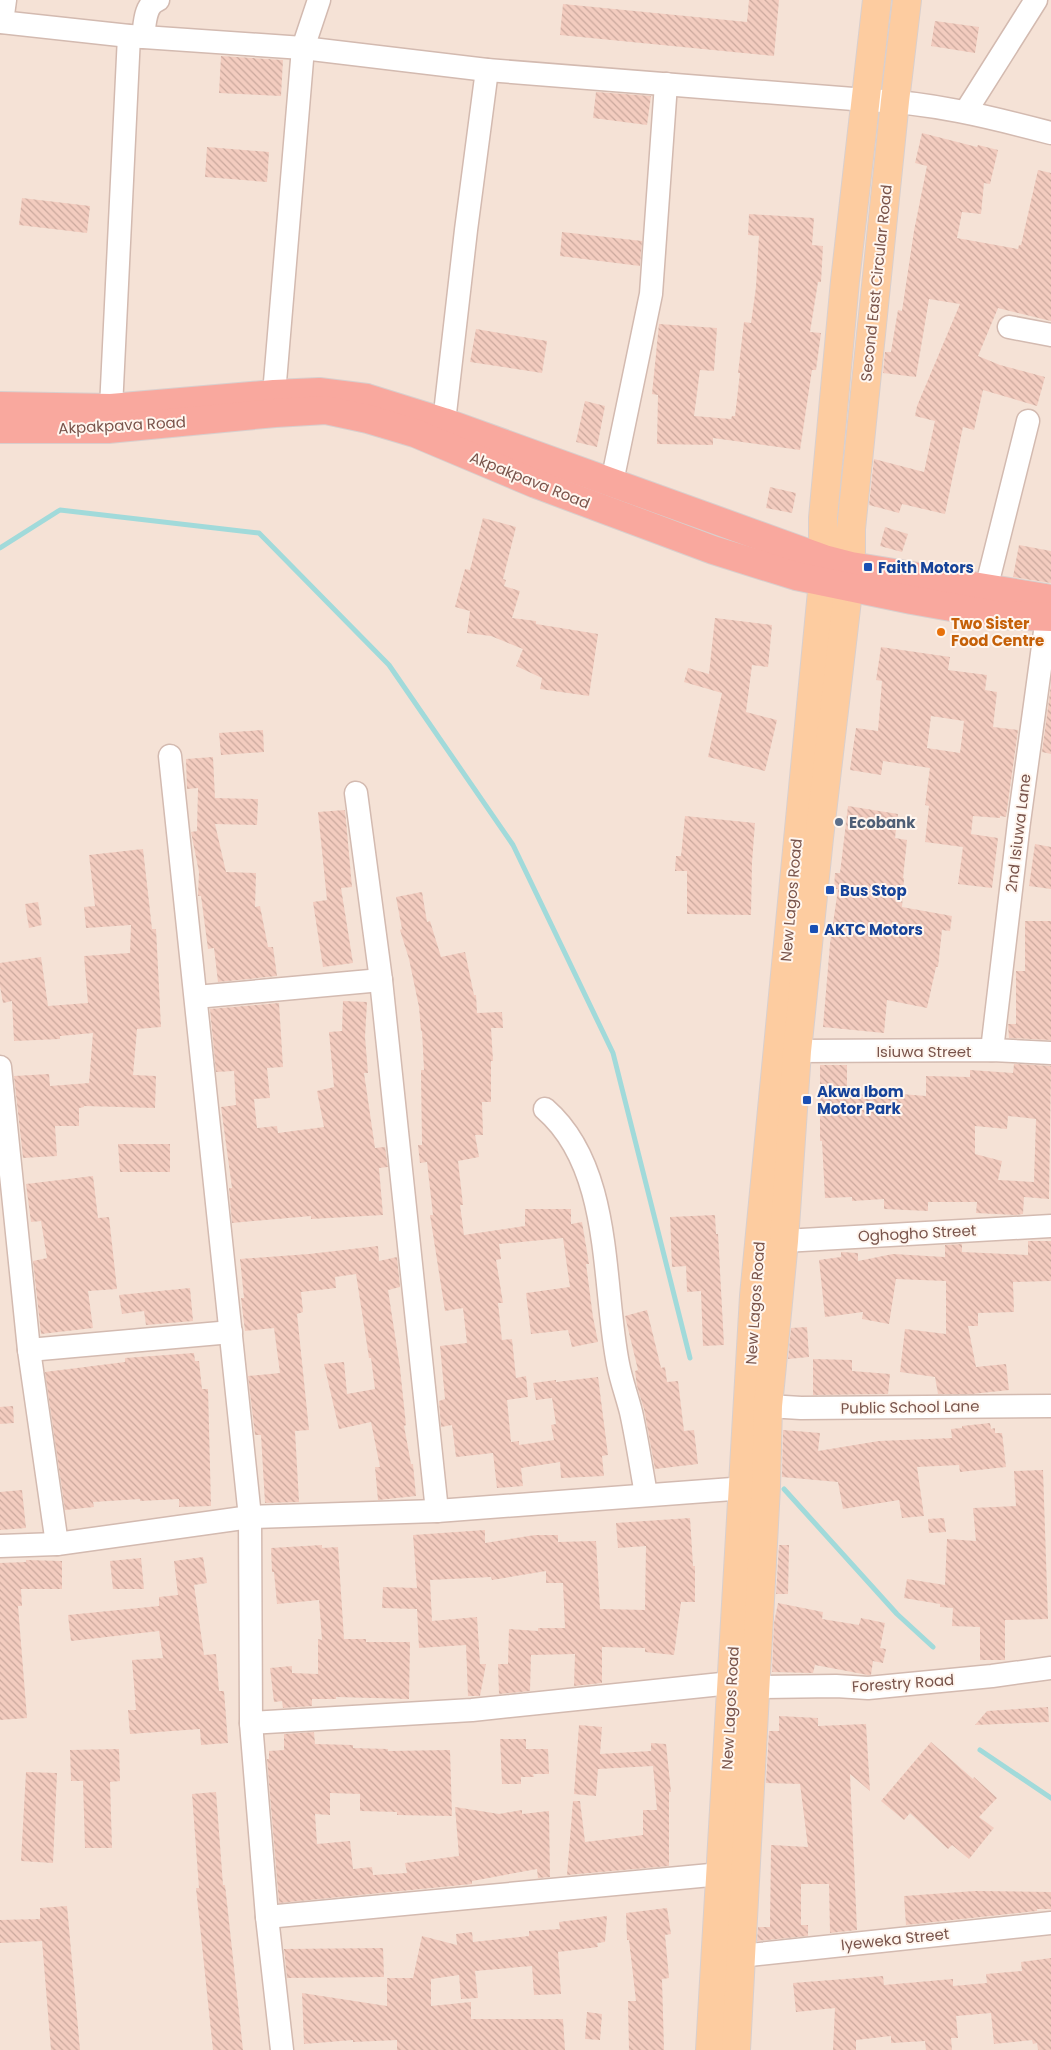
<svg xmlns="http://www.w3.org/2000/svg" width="1051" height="2050" font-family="Poppins,sans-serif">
  <defs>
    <pattern id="building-back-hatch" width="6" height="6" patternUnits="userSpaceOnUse" patternTransform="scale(1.25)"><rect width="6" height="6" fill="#f3ccbf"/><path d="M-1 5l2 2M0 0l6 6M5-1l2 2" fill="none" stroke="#caa89d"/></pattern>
  </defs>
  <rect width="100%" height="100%" fill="#fdf2e8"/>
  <rect fill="#f5e2d6" x="0" y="0" width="1051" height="2050"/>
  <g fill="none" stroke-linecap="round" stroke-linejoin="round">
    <g stroke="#a1dada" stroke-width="5">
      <polyline points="0,548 60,510 259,533 389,665 513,845 613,1053 690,1358"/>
      <polyline points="784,1489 897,1614 933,1647"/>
      <polyline points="980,1750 1051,1798"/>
    </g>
  </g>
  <g fill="url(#building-back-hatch)" fill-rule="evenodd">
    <polygon points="749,0 779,0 774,56 560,35 563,4 747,22"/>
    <polygon points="935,21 979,27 975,53 931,46"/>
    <polygon points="221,56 283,60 281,96 219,93"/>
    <polygon points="596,92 651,96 647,125 593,118"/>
    <polygon points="922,133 977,147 978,145 998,150 990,184 984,183 981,214 962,212 957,238 1018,249 1019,245 1021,245 1038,170 1051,173 1051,321 998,308 978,356 1000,365 1045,377 1037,406 983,390 974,430 963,427 945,514 902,504 899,513 869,505 874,459 924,472 935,421 915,416 917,406 960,304 929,299 916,377 883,373 885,352 891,352 898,310 902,311 914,231 927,166 915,163"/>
    <polygon points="207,147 269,152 267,182 205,177"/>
    <polygon points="22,198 90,206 87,233 19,225"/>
    <polygon points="749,214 814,218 812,245 823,246 821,282 818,282 810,332 821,333 816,370 812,370 800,450 713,438 713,445 657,444 658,395 652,394 659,324 717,328 714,371 700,370 694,416 731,419 732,416 735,416 740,373 738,373 744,322 751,323 756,287 759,236 748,235"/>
    <polygon points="562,232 642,241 640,266 560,256"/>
    <polygon points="476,329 547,341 542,373 470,362"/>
    <polygon points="585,401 605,406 597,447 576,442"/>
    <polygon points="770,487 796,493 792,513 766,508"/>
    <polygon points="483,518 516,527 503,579 506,580 504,586 520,591 512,618 536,621 536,624 598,634 589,696 540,689 542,678 516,666 523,649 491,636 467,633 470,611 455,607 465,569 470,570"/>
    <polygon points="885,527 908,534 902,552 880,546"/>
    <polygon points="1019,545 1051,551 1051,583 1013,577"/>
    <polygon points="715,618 772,625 768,667 752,665 746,712 777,720 765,771 708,757 722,693 684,682 688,668 709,674"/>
    <path d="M 881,647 L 950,657 L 948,670 L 987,675 L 985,690 L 997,692 L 993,727 L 1018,730 L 1006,817 L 1000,816 L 1000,818 L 973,816 L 971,834 L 998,838 L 992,888 L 958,884 L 963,847 L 925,842 L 929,806 L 925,805 L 930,768 L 883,761 L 881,775 L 850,770 L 856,728 L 878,731 L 882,681 L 876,680 ZM 931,716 L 964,721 L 960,753 L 927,748 Z"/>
    <polygon points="1051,685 1051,754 1042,752"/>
    <polygon points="263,730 264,752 221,755 219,733"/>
    <polygon points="213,757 215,798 258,799 257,825 215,824 226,872 256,873 255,907 260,906 268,947 273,947 277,976 218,982 214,948 208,949 201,896 198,896 199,872 191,832 197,831 198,788 187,789 186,759"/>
    <polygon points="848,806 898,814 895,838 907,840 903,878 904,878 902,907 952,916 950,931 942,930 938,967 936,967 927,1008 887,1000 884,1033 823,1027 830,944 838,889 834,889 835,873 840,873"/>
    <polygon points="345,810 352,887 341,888 353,963 323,967 313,902 327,900 318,812"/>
    <polygon points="685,816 755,823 752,862 751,915 687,914 687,871 675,871 676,856 681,856"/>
    <polygon points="1035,844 1051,847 1051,889 1029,886"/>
    <polygon points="143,849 152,929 156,929 161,1027 137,1029 133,1075 156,1076 155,1108 84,1106 84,1107 79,1108 79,1126 55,1126 57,1156 23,1158 14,1076 49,1074 50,1086 89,1083 93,1033 60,1036 60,1039 14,1041 12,1001 3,1003 0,986 0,963 41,957 48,1006 88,1003 84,956 130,953 131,925 86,928 84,907 95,906 89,855"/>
    <polygon points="422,892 427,922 430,921 441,957 465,952 474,995 476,995 477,1013 502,1012 503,1028 491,1028 493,1061 491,1061 491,1102 482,1102 483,1135 475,1135 479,1157 458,1161 463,1205 460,1205 464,1235 525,1226 525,1209 571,1209 571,1224 582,1222 589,1264 586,1264 593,1317 598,1342 572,1347 568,1330 531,1334 526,1293 570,1287 563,1238 499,1244 501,1259 496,1260 503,1303 498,1303 502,1340 512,1339 516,1378 526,1376 528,1397 507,1400 511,1442 519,1441 519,1445 554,1440 551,1425 556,1424 552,1398 536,1400 533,1383 556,1380 556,1382 598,1377 608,1455 602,1456 604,1476 561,1478 560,1462 521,1468 523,1486 497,1488 493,1453 456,1457 452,1425 441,1427 439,1401 445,1399 440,1346 467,1343 463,1308 445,1311 430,1215 433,1215 427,1162 420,1163 418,1145 422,1145 421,1070 424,1070 422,1031 421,1031 419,1007 409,959 400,930 402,929 396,897"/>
    <polygon points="38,902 42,925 29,928 25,904"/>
    <polygon points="1025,921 1051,921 1051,1040 1009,1038 1008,1024 1016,1024 1016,971 1025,971"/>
    <polygon points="343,1001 367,1002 365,1037 368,1073 364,1073 375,1148 385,1147 388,1167 379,1168 383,1215 311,1219 311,1216 232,1223 229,1188 232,1188 221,1107 236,1105 234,1071 216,1072 210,1009 279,1003 283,1067 267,1068 270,1098 254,1099 257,1128 277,1126 278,1133 324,1127 317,1091 334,1087 329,1032 342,1031"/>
    <path d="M 1014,1064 L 1051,1066 L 1049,1199 L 1024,1197 L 1023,1214 L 1016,1215 L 976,1213 L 977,1202 L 928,1202 L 928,1211 L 884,1209 L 884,1199 L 852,1201 L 852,1197 L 825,1198 L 822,1141 L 820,1141 L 820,1065 L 847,1065 L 847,1093 L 889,1097 L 889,1093 L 926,1096 L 926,1076 L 970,1077 L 970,1070 L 1013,1073 ZM 1008,1116 L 1036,1119 L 1034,1182 L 998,1180 L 1002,1161 L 975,1154 L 975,1126 L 1007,1129 Z"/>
    <polygon points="118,1144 170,1144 170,1172 120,1172"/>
    <polygon points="93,1176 98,1218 109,1217 117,1289 88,1291 93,1328 41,1334 33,1261 47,1258 41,1221 31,1222 26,1184"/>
    <polygon points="715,1215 716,1234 718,1234 724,1345 703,1346 701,1291 687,1292 686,1266 672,1267 670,1217"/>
    <polygon points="1028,1241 1051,1241 1051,1281 1013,1282 1014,1312 978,1313 978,1326 968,1326 976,1367 1006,1364 1009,1390 972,1394 938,1394 935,1377 900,1372 905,1329 946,1334 946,1281 896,1279 889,1324 862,1319 863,1312 825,1317 819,1260 841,1257 841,1252 858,1253 858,1261 893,1254 945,1257 945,1245 962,1244 962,1252 1028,1255"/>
    <polygon points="378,1246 379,1261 397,1257 400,1287 388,1290 400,1368 406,1425 404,1426 411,1464 413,1464 416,1496 378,1500 375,1467 380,1467 371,1422 339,1429 324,1364 344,1362 347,1394 375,1389 371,1358 369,1358 356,1274 335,1277 336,1288 301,1292 303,1312 297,1314 309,1430 295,1431 299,1502 265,1503 261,1435 255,1435 248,1376 280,1373 274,1328 245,1331 241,1298 244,1298 240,1259 309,1254"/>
    <polygon points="190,1288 193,1321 146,1325 144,1311 122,1314 119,1295"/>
    <polygon points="647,1310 661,1368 665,1367 667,1382 678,1381 684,1431 694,1430 698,1464 655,1469 644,1409 637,1386 635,1371 638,1370 625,1316"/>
    <polygon points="807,1327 809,1357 788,1359 791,1328"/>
    <polygon points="194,1353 195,1361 199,1361 202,1389 208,1389 211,1506 179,1507 179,1499 140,1501 140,1499 93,1502 94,1507 65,1510 45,1372 125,1362 125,1358"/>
    <polygon points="813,1359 852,1360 852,1371 890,1374 888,1394 813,1395"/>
    <polygon points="13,1406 14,1423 0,1424 0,1407"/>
    <polygon points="990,1423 991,1429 995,1428 995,1433 1002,1433 1006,1467 960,1472 959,1465 917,1467 924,1516 902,1518 899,1500 843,1509 838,1482 782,1477 783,1430 820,1433 818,1451 879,1441 952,1438 951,1429 962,1428 962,1426"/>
    <polygon points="1043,1470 1048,1619 1005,1620 1005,1660 980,1660 980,1627 952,1626 953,1608 940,1607 940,1604 904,1598 907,1579 945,1585 947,1539 976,1541 973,1508 1016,1506 1014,1471"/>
    <polygon points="22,1490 26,1528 0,1530 0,1492"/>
    <polygon points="690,1518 693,1566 695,1566 695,1602 681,1602 674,1655 645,1652 645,1648 602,1647 602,1683 574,1686 575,1654 531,1655 530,1691 499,1694 498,1664 508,1664 509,1629 538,1631 538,1628 565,1628 563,1583 546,1583 546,1571 492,1580 491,1577 430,1580 432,1621 477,1617 480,1664 486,1664 480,1696 468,1696 466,1645 419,1648 417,1609 382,1608 383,1587 417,1588 413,1535 485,1530 485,1543 535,1535 558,1535 558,1542 596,1541 600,1609 645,1610 646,1546 618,1548 616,1523"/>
    <polygon points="944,1518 946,1532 929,1533 928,1519"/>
    <polygon points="322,1545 322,1548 338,1547 344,1639 366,1639 366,1642 410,1642 409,1699 336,1697 336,1699 312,1699 312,1706 283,1708 282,1701 274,1702 270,1668 292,1666 292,1673 318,1674 318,1639 322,1640 319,1600 277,1604 274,1572 272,1572 271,1548"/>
    <polygon points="779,1545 789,1545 788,1594 776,1594"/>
    <polygon points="203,1557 207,1583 194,1585 204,1655 216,1654 219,1691 224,1691 228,1743 201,1745 200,1729 130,1734 128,1710 136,1710 132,1660 163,1658 159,1631 71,1641 68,1615 159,1606 159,1597 178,1595 174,1561"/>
    <polygon points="141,1558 144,1589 113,1589 110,1561"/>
    <polygon points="26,1560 62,1561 62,1589 21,1589 22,1606 18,1606 27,1718 0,1720 0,1563 26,1562"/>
    <polygon points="778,1603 823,1612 822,1619 859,1625 861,1618 885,1623 880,1648 886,1649 883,1663 873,1661 871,1675 868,1675 815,1665 813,1673 772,1672 774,1623"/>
    <polygon points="1048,1707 1049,1722 975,1725 987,1711"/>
    <polygon points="779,1716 818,1718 818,1726 866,1724 870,1791 850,1774 857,1930 830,1933 829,1884 801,1884 801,1925 808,1925 808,1936 757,1941 758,1927 770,1927 771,1845 808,1847 800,1784 766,1783 769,1731 779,1731"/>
    <polygon points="579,1725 602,1727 600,1754 651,1751 651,1743 666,1744 671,1792 669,1792 669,1866 567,1875 573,1801 580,1801 585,1842 643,1835 643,1810 657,1810 653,1766 598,1769 596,1796 574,1794"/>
    <polygon points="314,1732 315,1744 353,1745 353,1748 388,1749 388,1751 450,1750 452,1816 397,1815 397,1812 360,1811 360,1794 330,1793 330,1815 315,1814 317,1844 350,1841 353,1869 372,1867 373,1875 407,1873 405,1863 459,1856 455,1807 499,1814 522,1810 522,1814 549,1811 550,1877 538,1878 537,1869 472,1881 472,1884 279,1903 267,1759 269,1759 269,1751 284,1750 284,1734"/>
    <polygon points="500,1739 526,1739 526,1749 548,1749 549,1774 533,1774 534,1777 521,1777 521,1784 502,1784"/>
    <polygon points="931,1742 973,1779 974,1777 997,1798 979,1817 994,1828 969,1859 952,1845 948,1849 910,1813 904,1820 881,1801"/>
    <polygon points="119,1749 120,1781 110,1782 112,1848 85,1848 83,1781 71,1781 70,1750"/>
    <polygon points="26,1772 57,1773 53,1863 21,1861"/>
    <polygon points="216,1792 223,1885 225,1885 243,2050 213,2050 196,1888 199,1888 192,1794"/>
    <polygon points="975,1891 1051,1892 1051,1909 1037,1909 1037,1911 906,1925 904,1896"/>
    <polygon points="67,1906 80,2050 51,2050 42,1941 0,1943 0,1920 40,1919 40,1908"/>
    <polygon points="667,1908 671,1934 665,1935 669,1978 662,1979 664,2050 629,2050 628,2001 636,2001 629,1940 627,1940 626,1913"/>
    <polygon points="607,1916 605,1942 597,1943 598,1947 558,1952 561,1994 534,1995 532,1966 475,1971 478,1998 461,1999 459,1975 431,1979 431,2006 471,2002 471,2019 563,2019 565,2050 397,2050 397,2040 353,2042 353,2040 304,2044 302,1993 387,2006 387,1978 413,1978 422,1936 457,1945 456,1934 472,1932 473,1942 529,1936 529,1931 560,1929 559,1922"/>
    <polygon points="383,1948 384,1977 287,1978 284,1949"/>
    <polygon points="1051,1958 1051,2050 1038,2050 1037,2043 1033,2044 1032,2040 994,2044 991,2013 956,2016 958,2038 951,2038 952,2050 926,2050 925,2041 891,2043 891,2036 856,2040 856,2050 833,2050 835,2008 796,2012 793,1983 883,1976 884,1985 953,1979 953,1986 987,1983 986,1974 1022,1971 1021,1962"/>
    <polygon points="587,2012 602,2014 600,2040 585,2039"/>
  </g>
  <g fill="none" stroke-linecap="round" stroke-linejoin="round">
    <defs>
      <g id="minor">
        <path d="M 0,22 L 129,36 L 303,48 L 487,70 L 866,100 C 930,102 990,117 1051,133"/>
        <polyline points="2,22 5,0"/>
        <path d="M 143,37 C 145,25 144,5 158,0"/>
        <polyline points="966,111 1036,0"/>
        <polyline points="1009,327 1051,335"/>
        <polyline points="274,394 303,48 319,0"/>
        <polyline points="111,408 129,36"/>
        <polyline points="444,422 466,230 487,70"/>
        <polyline points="612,482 651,294 666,84"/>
        <polyline points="986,589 1028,421"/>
        <polyline points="170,756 250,1517 251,1723 267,1917 282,2050"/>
        <polyline points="356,793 381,980 437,1511"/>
        <polyline points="196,997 381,980"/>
        <polyline points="992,1050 1019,822 1047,617"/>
        <polyline points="797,1051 992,1050 1051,1053"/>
        <polyline points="0,1067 29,1350 57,1544"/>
        <path d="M 545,1109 C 613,1168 602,1283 618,1364 C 621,1380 627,1396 631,1412 C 637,1439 641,1467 646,1494"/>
        <polyline points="784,1241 1051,1226"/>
        <polyline points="29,1350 231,1332"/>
        <polyline points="768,1406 801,1408 1051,1406"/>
        <polyline points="0,1546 57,1544 250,1517 437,1511 759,1487"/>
        <polyline points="755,1687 836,1686 868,1688 992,1676 1051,1668"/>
        <polyline points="251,1723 472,1710 731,1683"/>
        <polyline points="267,1917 721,1874"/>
        <polyline points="740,1956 1051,1923"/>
      </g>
      <g id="major">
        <polyline points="710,2050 754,1296 823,581 823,518 845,281 877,0"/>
        <polyline points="736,2050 766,1487 768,1406 784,1241 797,1051 819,838 851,566 851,529 895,101 907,0"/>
      </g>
      <g id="highway">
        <polyline points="0,406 111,408 274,394 319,392 367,398 444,422 824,559 851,566 1051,599"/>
        <polyline points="0,429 108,429 275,413 326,410 368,419 415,433 536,484 713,550 796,576 912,600 996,615 1051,617"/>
      </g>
    </defs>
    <use href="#minor" stroke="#d3bab0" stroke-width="25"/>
    <use href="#major" stroke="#d9cfcd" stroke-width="30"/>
    <use href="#highway" stroke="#d9cfcd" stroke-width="30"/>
    <use href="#minor" stroke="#fff" stroke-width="22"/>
    <use href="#major" stroke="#fdcca0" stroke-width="28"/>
    <use href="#highway" stroke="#f9a89e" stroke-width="28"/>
  </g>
  <g fill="#1a4fb4" stroke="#fff6ef" stroke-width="2">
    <rect x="863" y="562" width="10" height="10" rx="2.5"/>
    <rect x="825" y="885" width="10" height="10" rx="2.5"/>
    <rect x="809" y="924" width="10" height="10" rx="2.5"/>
    <rect x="802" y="1095" width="10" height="10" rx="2.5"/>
  </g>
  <circle fill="#e8710a" stroke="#fff6ef" stroke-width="2" cx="941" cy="632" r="5"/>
  <circle fill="#5c6f8a" stroke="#fff6ef" stroke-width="2" cx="839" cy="822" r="5"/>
  <g text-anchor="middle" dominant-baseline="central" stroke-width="4" stroke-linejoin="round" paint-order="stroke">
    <g font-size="15" fill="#79544b" stroke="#fff6ef">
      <text transform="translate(876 283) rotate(-84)">Second East Circular Road</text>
      <text transform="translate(122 425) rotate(-3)">Akpakpava Road</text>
      <text transform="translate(530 480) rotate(22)">Akpakpava Road</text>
      <text transform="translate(1018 833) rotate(-83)">2nd Isiuwa Lane</text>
      <text transform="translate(791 900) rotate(-85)">New Lagos Road</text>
      <text x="924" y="1051">Isiuwa Street</text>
      <text transform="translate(917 1233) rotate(-3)">Oghogho Street</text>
      <text transform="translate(755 1303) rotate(-86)">New Lagos Road</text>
      <text transform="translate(910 1407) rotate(-1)">Public School Lane</text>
      <text transform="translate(903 1683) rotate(-4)">Forestry Road</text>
      <text transform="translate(730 1708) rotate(-87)">New Lagos Road</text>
      <text transform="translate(895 1939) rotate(-6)">Iyeweka Street</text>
    </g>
    <g font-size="15" font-weight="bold" fill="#164399" stroke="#fff6ef" text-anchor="start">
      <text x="878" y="567">Faith Motors</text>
      <text x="840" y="890">Bus Stop</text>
      <text x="824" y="929">AKTC Motors</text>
      <text x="817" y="1091">Akwa Ibom<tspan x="817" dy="17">Motor Park</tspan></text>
    </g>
    <g font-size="15" font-weight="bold" fill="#c56008" stroke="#fff6ef" text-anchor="start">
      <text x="951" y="623">Two Sister<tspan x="951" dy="17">Food Centre</tspan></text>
    </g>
    <g font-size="15" font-weight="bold" fill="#4e5e75" stroke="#fff6ef" text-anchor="start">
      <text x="849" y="822">Ecobank</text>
    </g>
  </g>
</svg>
